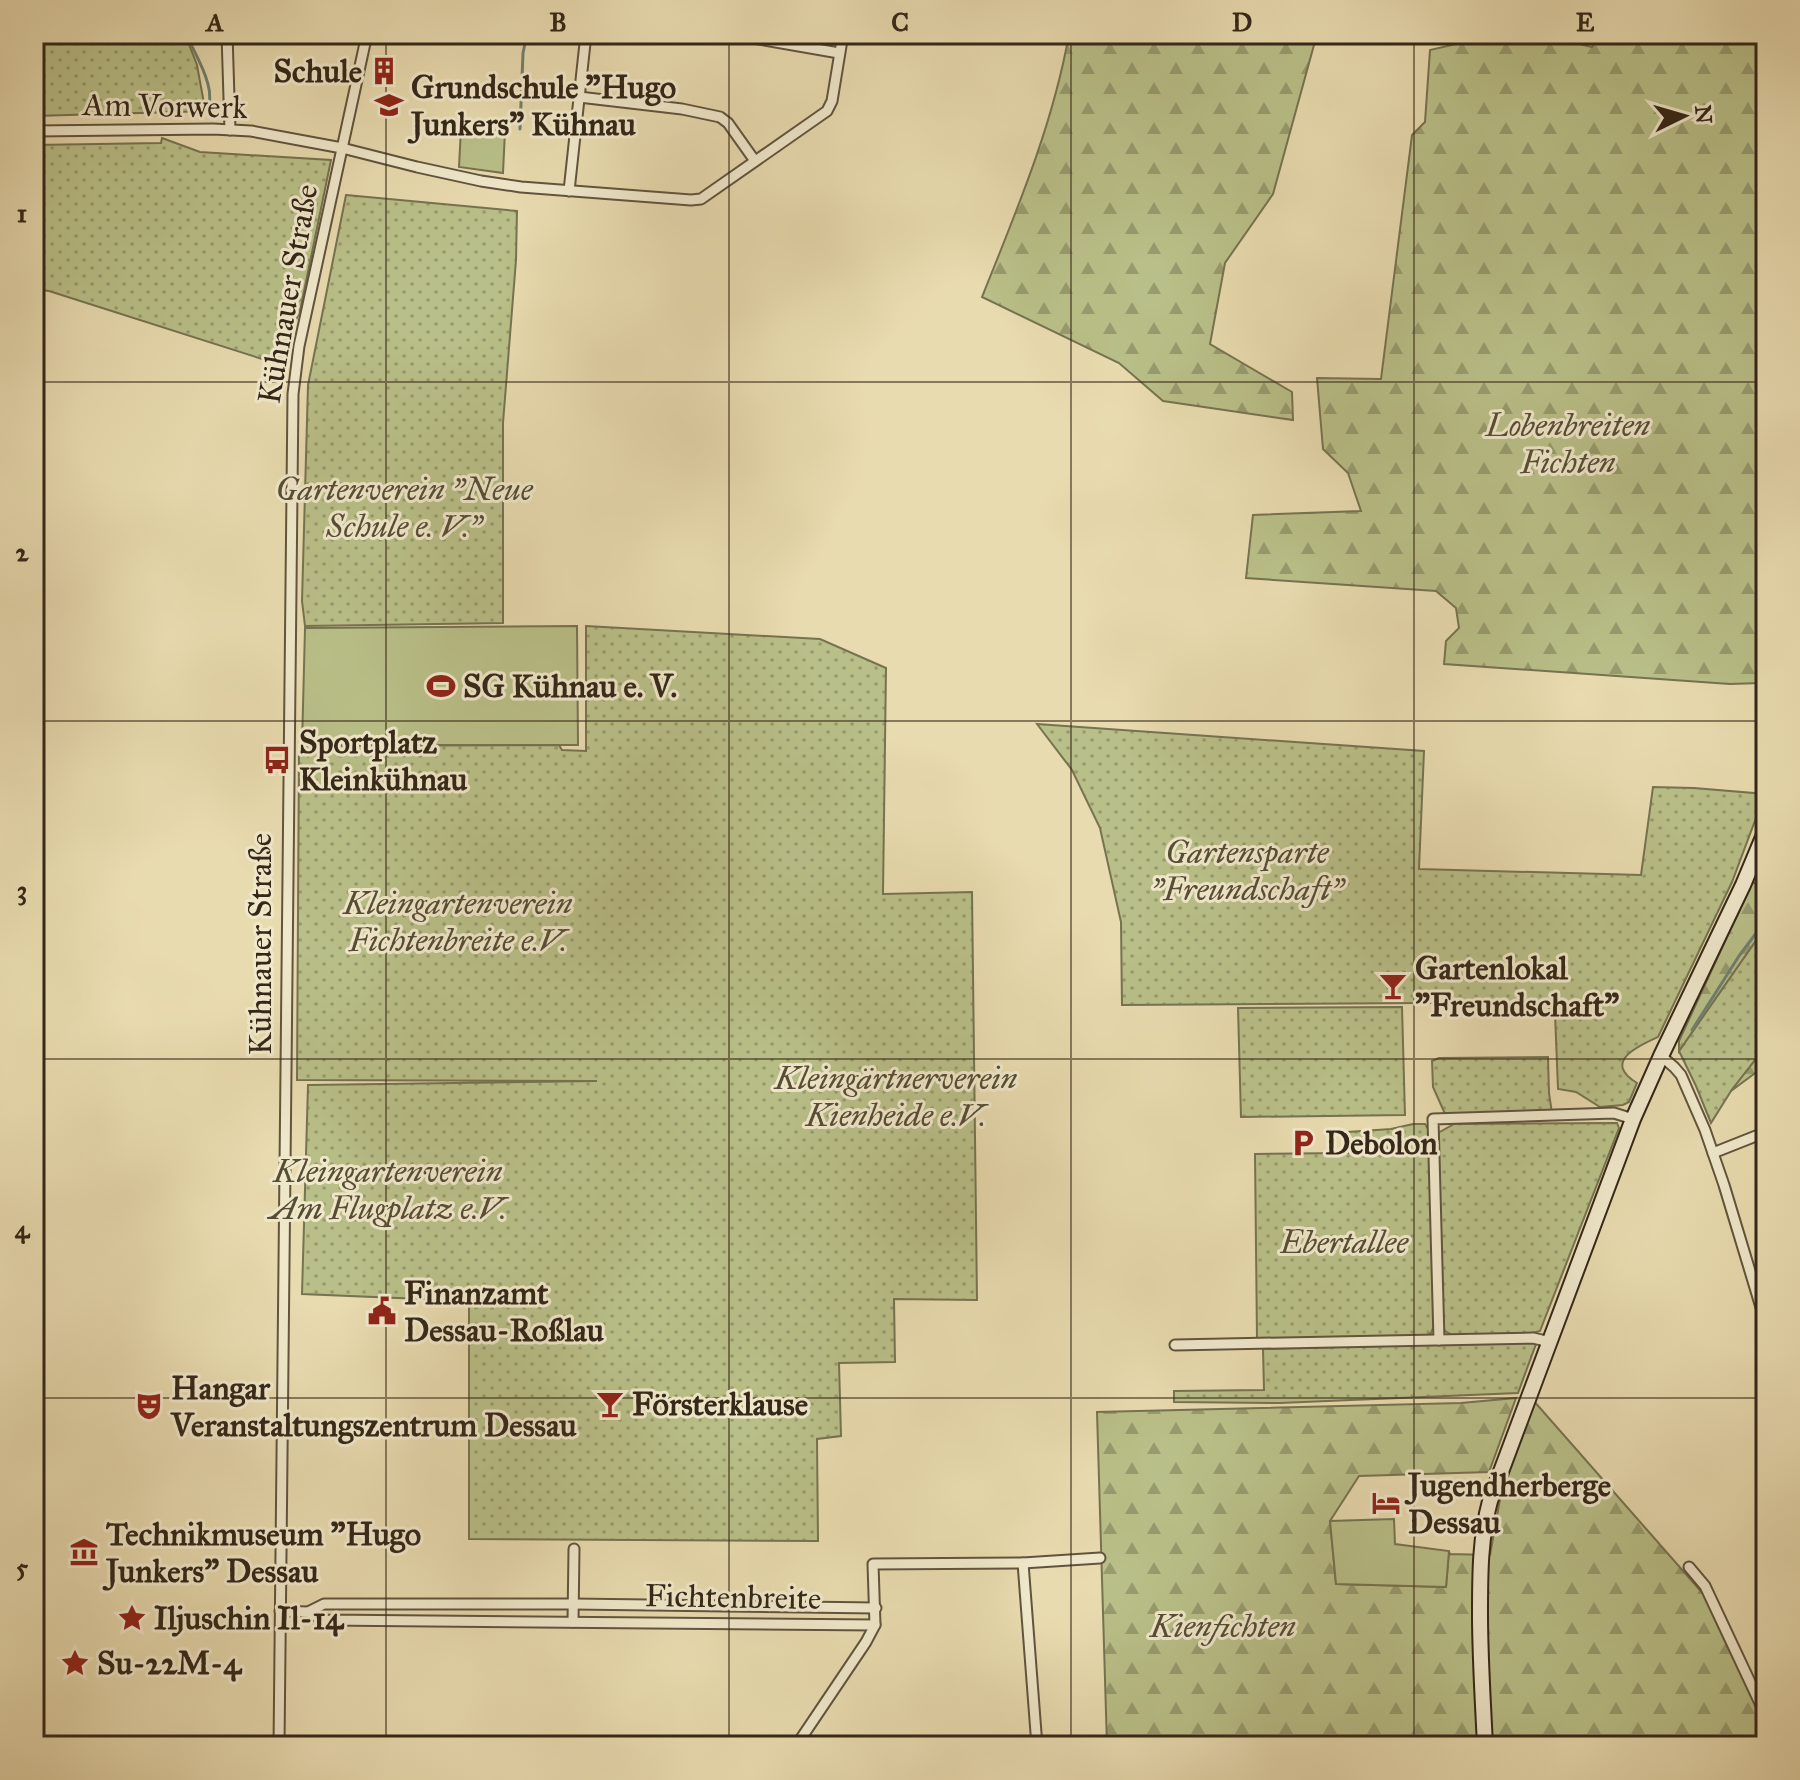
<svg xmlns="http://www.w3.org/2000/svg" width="1800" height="1780" font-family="'IM FELL Great Primer',serif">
  <defs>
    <pattern id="grass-dots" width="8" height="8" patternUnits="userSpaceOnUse" patternTransform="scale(2)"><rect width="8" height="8" fill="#b9bf88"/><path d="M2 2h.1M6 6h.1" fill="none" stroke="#979b6e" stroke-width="1.8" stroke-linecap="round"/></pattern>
    <pattern id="forest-firs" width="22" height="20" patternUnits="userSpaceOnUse" patternTransform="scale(2)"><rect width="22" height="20" fill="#b9bf88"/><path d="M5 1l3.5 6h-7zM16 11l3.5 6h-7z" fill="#979b6e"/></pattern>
  </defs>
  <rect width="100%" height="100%" fill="#e8dbaf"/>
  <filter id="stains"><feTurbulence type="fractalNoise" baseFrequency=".0025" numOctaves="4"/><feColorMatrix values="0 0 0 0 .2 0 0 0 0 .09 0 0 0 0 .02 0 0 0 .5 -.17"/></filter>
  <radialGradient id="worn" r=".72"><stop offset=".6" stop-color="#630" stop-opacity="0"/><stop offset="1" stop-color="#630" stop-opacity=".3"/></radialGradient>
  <g fill="url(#grass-dots)" stroke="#767350" stroke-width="2">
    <polygon points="34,34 185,34 197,65 205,109 208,111 34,116"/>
    <polygon points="162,138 200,152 331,160 300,311 290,334 284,366 49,291 34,289 34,145 161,143"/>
    <polygon points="346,195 517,211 516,260 503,423 503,623 305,626 302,601 308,385"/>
    <polygon points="586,626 820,639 886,668 883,894 972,892 977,1300 894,1299 895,1362 839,1363 841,1436 817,1439 818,1541 469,1539 469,1301 302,1294 308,1085 597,1081 297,1080 299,746 559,745 562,750 586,751"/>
    <path d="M 1037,724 L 1424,751 L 1419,869 L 1641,875 L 1653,787 L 1694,788 L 1765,794 L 1732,882 L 1658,1037 C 1638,1046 1602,1062 1637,1083 L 1629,1102 L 1623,1105 L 1600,1107 L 1576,1092 L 1558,1089 L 1555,1014 L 1550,1012 L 1548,1004 L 1422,1003 L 1122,1005 L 1121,922 L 1100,828 L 1072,770 Z"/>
    <polygon points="1766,847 1766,884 1752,883"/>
    <polygon points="1766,926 1766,1046 1731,1091 1711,1123 1696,1086 1679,1051"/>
    <polygon points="1402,1007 1405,1115 1241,1117 1238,1008"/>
    <polygon points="1548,1057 1549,1093 1552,1113 1445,1114 1433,1087 1432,1061 1439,1058"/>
    <polygon points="1617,1123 1619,1128 1540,1331 1532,1333 1452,1335 1445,1331 1442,1324 1438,1133 1454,1124"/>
    <polygon points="1413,1124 1425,1124 1430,1132 1434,1326 1431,1333 1424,1337 1257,1339 1255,1154 1348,1153 1348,1132 1391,1129"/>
    <polygon points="1531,1342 1536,1344 1518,1393 1280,1403 1174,1402 1174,1391 1264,1390 1263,1349"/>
  </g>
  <g fill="url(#forest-firs)" stroke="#767350" stroke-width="2">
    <path d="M 1069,34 L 1317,34 L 1273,194 L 1225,263 L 1210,344 L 1292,392 L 1293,420 L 1163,401 L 1119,363 L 982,297 C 1016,212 1053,125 1069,34 Z"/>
    <polygon points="1499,34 1538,34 1592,47 1598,34 1766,34 1766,646 1761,683 1730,684 1444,664 1446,641 1459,628 1456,608 1436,591 1246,578 1253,515 1361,511 1348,473 1323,449 1317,378 1381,379 1412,135 1425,122 1430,50"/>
    <polygon points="1752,883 1766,884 1766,926 1679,1051 1679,1041"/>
    <polygon points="1766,1046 1766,1065 1731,1091"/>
    <polygon points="1516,1398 1489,1472 1359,1476 1330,1521 1336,1584 1446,1587 1449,1551 1450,1554 1490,1555 1500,1499 1533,1400 1706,1597 1766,1721 1766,1746 1107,1746 1097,1412 1461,1403"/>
  </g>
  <g fill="#b9bf88" stroke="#767350" stroke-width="2">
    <polygon points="461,128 505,131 503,173 459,167"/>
    <polygon points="577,626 578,745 302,745 305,628"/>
    <polygon points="1394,1519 1395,1544 1449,1551 1446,1587 1336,1584 1330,1521"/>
  </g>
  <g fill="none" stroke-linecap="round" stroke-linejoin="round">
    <g stroke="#6f8072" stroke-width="3">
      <path d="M 186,34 C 194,52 214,84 209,103"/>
      <polyline points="520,129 523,53 527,34"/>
      <polyline points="1692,1030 1739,956 1766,920"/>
    </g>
    <defs>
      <g id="street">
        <polyline points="227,34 230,130"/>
        <polyline points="730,34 839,53"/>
        <polyline points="579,97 682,109 720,117 728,123 755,161"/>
        <polyline points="34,131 213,129 251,131 342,148 417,167 481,181 521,187 691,200 701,199 827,111 832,101 843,34"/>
        <polyline points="569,191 586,34"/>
        <polyline points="1661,1056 1674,1067 1681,1075 1705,1130 1724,1185 1766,1324"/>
        <polyline points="1713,1153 1766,1132"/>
        <polyline points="1754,1283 1766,1280"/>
        <polyline points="1439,1340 1433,1119 1614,1113 1633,1119"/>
        <polyline points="1175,1345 1533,1338 1550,1342"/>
        <polyline points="1023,1563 1037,1746"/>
        <polyline points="1689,1567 1705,1586 1766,1716"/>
        <polyline points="280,1611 308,1612 324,1604 573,1604 876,1608"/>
        <polyline points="308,1612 324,1620 875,1625"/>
        <polyline points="573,1622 574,1549"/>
        <polyline points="279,1746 293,394 299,346 367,34"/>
        <polyline points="796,1746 866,1642 875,1625 873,1564 1023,1563 1100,1558"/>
      </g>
      <path id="secondary" d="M 1485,1746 C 1483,1702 1480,1658 1480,1614 C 1480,1575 1480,1538 1490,1501 L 1633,1119 L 1661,1056 L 1743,885 L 1766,830"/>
    </defs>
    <use href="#street" stroke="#61543e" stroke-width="13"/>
    <use href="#secondary" stroke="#342718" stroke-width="18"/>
    <use href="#street" stroke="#f0e8cb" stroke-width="9"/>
    <use href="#secondary" stroke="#f0e8cb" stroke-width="14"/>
  </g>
  <path fill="none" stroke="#342718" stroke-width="2" stroke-opacity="0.55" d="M 386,34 L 386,1746M 729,34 L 729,1746M 1071,34 L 1071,1746M 1414,34 L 1414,1746M 34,382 L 1766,382M 34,721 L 1766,721M 34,1059 L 1766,1059M 34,1398 L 1766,1398"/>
  <defs>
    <symbol id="building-bare" viewBox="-9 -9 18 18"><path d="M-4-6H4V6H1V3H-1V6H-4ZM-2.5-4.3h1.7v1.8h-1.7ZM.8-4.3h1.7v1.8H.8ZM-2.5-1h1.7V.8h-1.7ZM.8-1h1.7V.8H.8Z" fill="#8f2418" stroke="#f0e8cb" stroke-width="2.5" paint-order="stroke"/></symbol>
    <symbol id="school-bare" viewBox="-9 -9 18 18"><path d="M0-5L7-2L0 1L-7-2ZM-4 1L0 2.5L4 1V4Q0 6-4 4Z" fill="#8f2418" stroke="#f0e8cb" stroke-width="2.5" paint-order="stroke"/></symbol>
    <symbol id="stadium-bare" viewBox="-9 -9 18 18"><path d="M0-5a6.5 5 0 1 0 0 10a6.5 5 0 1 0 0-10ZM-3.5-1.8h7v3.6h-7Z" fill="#8f2418" stroke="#f0e8cb" stroke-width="2.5" paint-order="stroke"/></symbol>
    <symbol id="bus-bare" viewBox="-9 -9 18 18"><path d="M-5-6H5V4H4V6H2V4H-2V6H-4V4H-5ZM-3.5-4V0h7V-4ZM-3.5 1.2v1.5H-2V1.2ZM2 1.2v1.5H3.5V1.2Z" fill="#8f2418" stroke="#f0e8cb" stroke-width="2.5" paint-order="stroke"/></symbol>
    <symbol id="bar-bare" viewBox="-9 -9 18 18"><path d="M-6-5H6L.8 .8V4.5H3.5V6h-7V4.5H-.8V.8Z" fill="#8f2418" stroke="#f0e8cb" stroke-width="2.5" paint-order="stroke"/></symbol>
    <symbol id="parking-bare" viewBox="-9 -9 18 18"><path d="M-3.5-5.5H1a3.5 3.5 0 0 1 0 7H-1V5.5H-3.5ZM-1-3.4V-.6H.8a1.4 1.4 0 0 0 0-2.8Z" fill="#8f2418" stroke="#f0e8cb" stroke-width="2.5" paint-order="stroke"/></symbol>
    <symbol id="civic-bare" viewBox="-9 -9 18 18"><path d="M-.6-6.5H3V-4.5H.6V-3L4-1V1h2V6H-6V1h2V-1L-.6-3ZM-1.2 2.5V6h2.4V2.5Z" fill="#8f2418" stroke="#f0e8cb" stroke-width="2.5" paint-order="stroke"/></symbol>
    <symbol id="theatre-bare" viewBox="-9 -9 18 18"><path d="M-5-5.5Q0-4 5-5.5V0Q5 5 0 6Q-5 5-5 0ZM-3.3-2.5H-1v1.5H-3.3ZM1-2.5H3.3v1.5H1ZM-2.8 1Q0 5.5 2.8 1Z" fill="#8f2418" stroke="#f0e8cb" stroke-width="2.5" paint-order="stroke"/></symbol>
    <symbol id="hotel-bare" viewBox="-9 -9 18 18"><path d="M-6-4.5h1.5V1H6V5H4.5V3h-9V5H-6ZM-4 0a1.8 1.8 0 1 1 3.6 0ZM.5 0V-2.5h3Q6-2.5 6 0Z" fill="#8f2418" stroke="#f0e8cb" stroke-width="2.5" paint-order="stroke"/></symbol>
    <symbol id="museum-bare" viewBox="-9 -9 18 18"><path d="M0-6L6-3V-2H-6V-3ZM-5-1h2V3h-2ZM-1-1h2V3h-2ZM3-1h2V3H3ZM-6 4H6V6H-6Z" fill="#8f2418" stroke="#f0e8cb" stroke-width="2.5" paint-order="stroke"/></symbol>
    <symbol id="sight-bare" viewBox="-9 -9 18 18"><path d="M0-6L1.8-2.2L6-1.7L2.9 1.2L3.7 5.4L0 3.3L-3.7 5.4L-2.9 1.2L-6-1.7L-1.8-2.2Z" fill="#8f2418" stroke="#f0e8cb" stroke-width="2.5" paint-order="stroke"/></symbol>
  </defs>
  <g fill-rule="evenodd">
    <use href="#building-bare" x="364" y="51" width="40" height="40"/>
    <use href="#school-bare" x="369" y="85" width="40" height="40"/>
    <use href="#stadium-bare" x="421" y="666" width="40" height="40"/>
    <use href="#bus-bare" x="257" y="740" width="40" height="40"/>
    <use href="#bar-bare" x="1373" y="966" width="40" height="40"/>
    <use href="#parking-bare" x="1283" y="1123" width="40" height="40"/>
    <use href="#civic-bare" x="362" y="1291" width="40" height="40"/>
    <use href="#bar-bare" x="590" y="1384" width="40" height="40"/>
    <use href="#theatre-bare" x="129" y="1386" width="40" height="40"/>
    <use href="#hotel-bare" x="1366" y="1483" width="40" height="40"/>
    <use href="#museum-bare" x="64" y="1532" width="40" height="40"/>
    <use href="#sight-bare" x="112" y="1598" width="40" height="40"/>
    <use href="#sight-bare" x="55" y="1643" width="40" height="40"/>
  </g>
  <g text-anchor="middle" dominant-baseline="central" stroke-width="6" stroke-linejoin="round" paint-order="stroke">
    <g font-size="32" font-weight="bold" fill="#342718" stroke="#f0e8cb" text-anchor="start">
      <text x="362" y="71" text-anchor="end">Schule</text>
      <text x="411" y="87">Grundschule "Hugo<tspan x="411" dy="37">Junkers" Kühnau</tspan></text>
      <text x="463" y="686">SG Kühnau e. V.</text>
      <text x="299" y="742">Sportplatz<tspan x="299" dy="37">Kleinkühnau</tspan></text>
      <text x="1415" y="968">Gartenlokal<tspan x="1415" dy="37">"Freundschaft"</tspan></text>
      <text x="1325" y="1143">Debolon</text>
      <text x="404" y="1293">Finanzamt<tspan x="404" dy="37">Dessau-Roßlau</tspan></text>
      <text x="171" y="1388">Hangar<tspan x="171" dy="37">Veranstaltungszentrum Dessau</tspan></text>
      <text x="632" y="1404">Försterklause</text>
      <text x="1408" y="1485">Jugendherberge<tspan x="1408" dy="37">Dessau</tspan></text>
      <text x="106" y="1534">Technikmuseum "Hugo<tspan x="106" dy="37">Junkers" Dessau</tspan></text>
      <text x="154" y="1618">Iljuschin Il-14</text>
      <text x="97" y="1663">Su-22M-4</text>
    </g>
    <g font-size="32" fill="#342718" stroke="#f0e8cb">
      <text transform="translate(165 106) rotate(1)">Am Vorwerk</text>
      <text transform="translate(288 294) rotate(-80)">Kühnauer Straße</text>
      <text transform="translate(260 944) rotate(-90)">Kühnauer Straße</text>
      <text transform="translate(733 1597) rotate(1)">Fichtenbreite</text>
    </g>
    <g font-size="32" font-style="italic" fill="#554d34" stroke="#f0e8cb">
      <text x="1568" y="425">Lobenbreiten<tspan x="1568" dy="37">Fichten</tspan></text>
      <text x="404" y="489">Gartenverein "Neue<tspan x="404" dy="37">Schule e. V."</tspan></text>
      <text x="1247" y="852">Gartensparte<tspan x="1247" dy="37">"Freundschaft"</tspan></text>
      <text x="458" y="903">Kleingartenverein<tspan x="458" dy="37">Fichtenbreite e.V.</tspan></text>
      <text x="896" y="1078">Kleingärtnerverein<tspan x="896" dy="37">Kienheide e.V.</tspan></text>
      <text x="388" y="1171">Kleingartenverein<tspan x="388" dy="37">Am Flugplatz e.V.</tspan></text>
      <text x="1344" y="1242">Ebertallee</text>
      <text x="1223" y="1626">Kienfichten</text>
    </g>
  </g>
  <rect width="1800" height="1780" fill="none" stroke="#e8dbaf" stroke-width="88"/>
  <g transform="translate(1684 116) rotate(85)" stroke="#f0e8cb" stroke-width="6" paint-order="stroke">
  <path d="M0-6L14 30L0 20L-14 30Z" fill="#342718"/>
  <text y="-12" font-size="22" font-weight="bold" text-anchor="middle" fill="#342718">N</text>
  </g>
  <rect x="44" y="44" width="1712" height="1692" fill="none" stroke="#342718" stroke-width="3"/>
  <g font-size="26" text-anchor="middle" font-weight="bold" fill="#342718">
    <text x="215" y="31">A</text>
    <text x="558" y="31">B</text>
    <text x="900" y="31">C</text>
    <text x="1242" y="31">D</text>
    <text x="1585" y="31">E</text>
    <text x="22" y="222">1</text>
    <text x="22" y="561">2</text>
    <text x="22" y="899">3</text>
    <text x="22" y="1238">4</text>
    <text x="22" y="1576">5</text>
  </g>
  <rect width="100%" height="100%" filter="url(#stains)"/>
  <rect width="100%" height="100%" fill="url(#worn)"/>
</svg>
